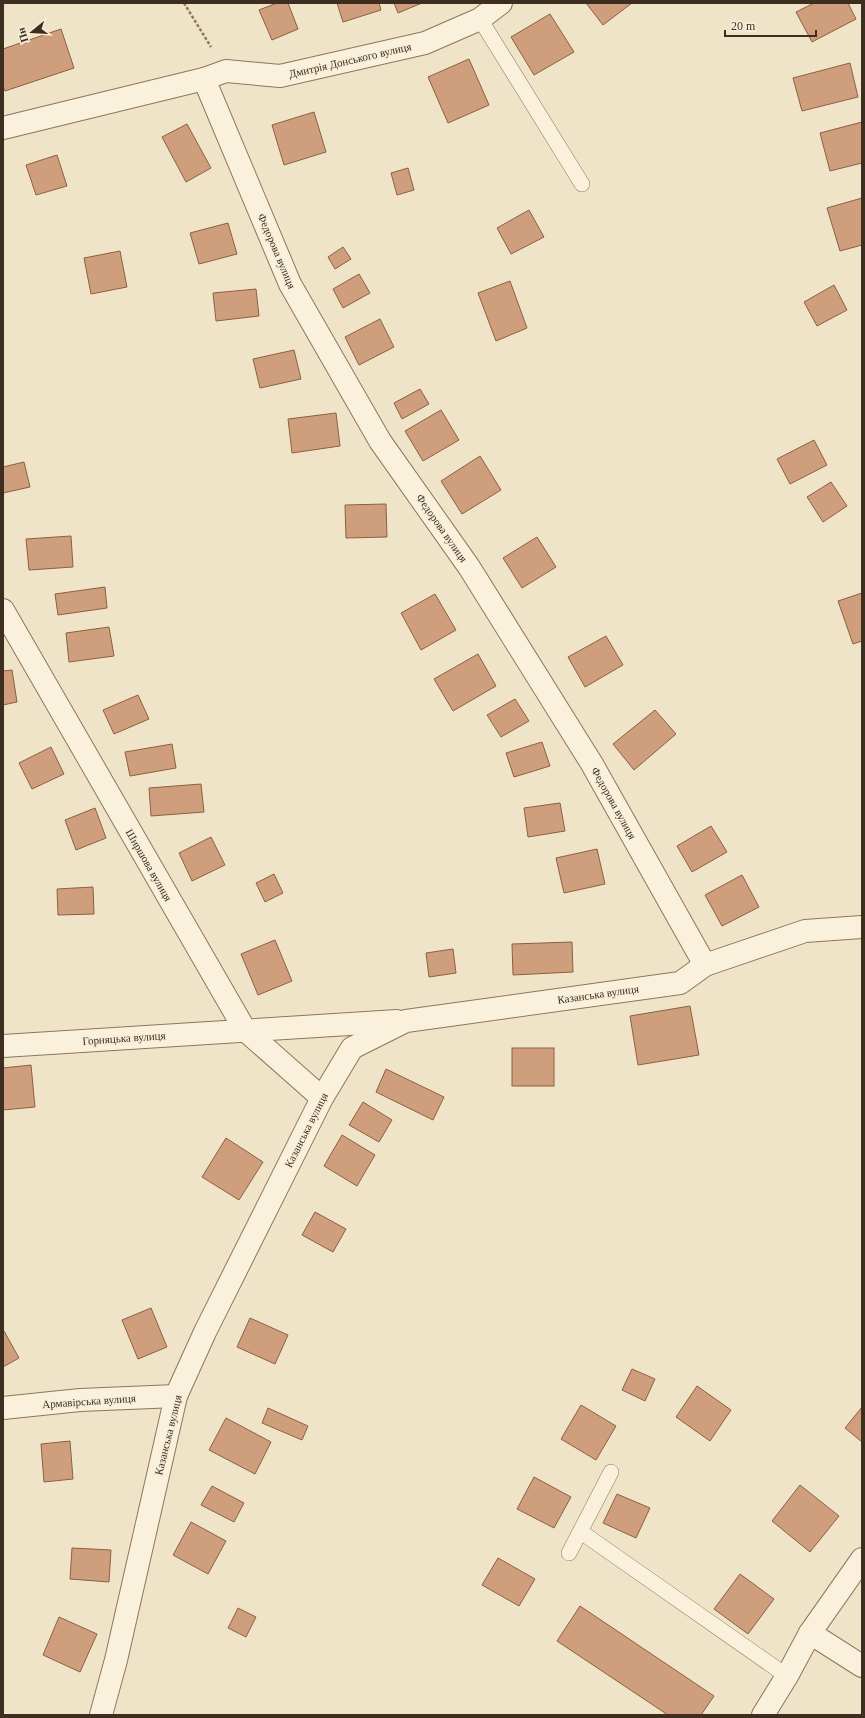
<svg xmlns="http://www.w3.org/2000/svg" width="865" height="1718" font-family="'Times New Roman',serif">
  <rect width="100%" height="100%" fill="#f0e4c8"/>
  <g fill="#cf9f7d" stroke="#8d5f41">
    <polygon points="277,3 288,3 298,29 272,40 259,10"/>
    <polygon points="337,3 379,3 381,10 343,22"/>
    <polygon points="394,3 422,3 398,13"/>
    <polygon points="586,3 632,3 603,25"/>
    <polygon points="814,3 848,3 856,19 812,42 796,12"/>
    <polygon points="550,14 574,52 534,75 511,37"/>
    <polygon points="61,29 74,68 5,91 3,86 3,49"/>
    <polygon points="469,59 489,105 448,123 428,77"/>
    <polygon points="850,63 858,97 802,111 793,78"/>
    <polygon points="314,112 326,152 284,165 272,125"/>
    <polygon points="862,122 862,163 830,171 820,133"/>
    <polygon points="187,124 211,168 186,182 162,137"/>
    <polygon points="57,155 67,186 36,195 26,165"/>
    <polygon points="408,168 414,190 397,195 391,173"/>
    <polygon points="862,198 862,245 840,251 827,208"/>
    <polygon points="529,210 544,237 511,254 497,228"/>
    <polygon points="228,223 237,254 199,264 190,233"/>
    <polygon points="343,247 351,259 335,269 328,257"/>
    <polygon points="120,251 127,287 91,294 84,258"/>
    <polygon points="359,274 370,293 343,308 333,289"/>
    <polygon points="510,281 527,328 496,341 478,293"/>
    <polygon points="834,285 847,310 817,326 804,302"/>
    <polygon points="256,289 259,316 216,321 213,293"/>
    <polygon points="380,319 394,347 359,365 345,337"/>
    <polygon points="294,350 301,379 260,388 253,359"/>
    <polygon points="420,389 429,404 402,419 394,403"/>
    <polygon points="441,410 459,440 423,461 405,431"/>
    <polygon points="336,413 340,446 292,453 288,419"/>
    <polygon points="814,440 827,465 790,484 777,459"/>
    <polygon points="480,456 501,490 462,514 441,481"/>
    <polygon points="24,462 30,487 3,493 3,467"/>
    <polygon points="831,482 847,506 823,522 807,497"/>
    <polygon points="386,504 387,537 346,538 345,505"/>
    <polygon points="71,536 73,567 29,570 26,539"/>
    <polygon points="537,537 556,567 522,588 503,558"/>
    <polygon points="105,587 107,608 58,615 55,594"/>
    <polygon points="862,593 862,641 853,644 838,601"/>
    <polygon points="435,594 456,630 421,650 401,613"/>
    <polygon points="109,627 114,656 69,662 66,633"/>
    <polygon points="606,636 623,665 585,687 568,657"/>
    <polygon points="478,654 496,686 453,711 434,679"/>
    <polygon points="12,670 17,702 3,705 3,671"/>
    <polygon points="138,695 149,719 114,734 103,710"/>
    <polygon points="515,699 529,721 501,737 487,715"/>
    <polygon points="655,710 676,734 634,770 613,744"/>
    <polygon points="542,742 550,766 514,777 506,753"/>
    <polygon points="172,744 176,768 130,776 125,752"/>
    <polygon points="51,747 64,774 32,789 19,763"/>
    <polygon points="201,784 204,812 151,816 149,788"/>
    <polygon points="560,803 565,831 528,837 524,808"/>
    <polygon points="95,808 106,838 76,850 65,820"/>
    <polygon points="711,826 727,852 692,872 677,846"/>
    <polygon points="211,837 225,865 192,881 179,853"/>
    <polygon points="597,849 605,884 564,893 556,858"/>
    <polygon points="274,874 283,893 265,902 256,883"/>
    <polygon points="742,875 759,907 722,926 705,895"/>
    <polygon points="93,887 94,914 58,915 57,889"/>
    <polygon points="275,940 292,981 258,995 241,954"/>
    <polygon points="572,942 573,972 513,975 512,944"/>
    <polygon points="453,949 456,973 429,977 426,953"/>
    <polygon points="690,1006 699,1055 638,1065 630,1016"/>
    <rect x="512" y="1048" width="42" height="38"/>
    <polygon points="31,1065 35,1107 3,1110 3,1068"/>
    <polygon points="386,1069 444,1097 433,1120 376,1092"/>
    <polygon points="363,1102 392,1120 379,1142 349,1125"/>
    <polygon points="342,1135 375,1155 357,1186 324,1166"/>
    <polygon points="226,1138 263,1162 239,1200 202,1177"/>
    <polygon points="315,1212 346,1229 333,1252 302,1235"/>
    <polygon points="151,1308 167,1347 138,1359 122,1320"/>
    <polygon points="250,1318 288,1335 275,1364 237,1347"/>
    <polygon points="3,1331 4,1331 19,1358 3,1367"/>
    <polygon points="632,1369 655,1379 645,1401 622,1390"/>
    <polygon points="697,1386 731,1410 710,1441 676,1417"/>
    <polygon points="581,1405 616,1426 596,1460 561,1439"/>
    <polygon points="862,1407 862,1442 845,1428"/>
    <polygon points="268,1408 308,1426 302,1440 262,1423"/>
    <polygon points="226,1418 271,1442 255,1474 209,1450"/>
    <polygon points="70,1441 73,1479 44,1482 41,1444"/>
    <polygon points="534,1477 571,1497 554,1528 517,1509"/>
    <polygon points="800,1485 839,1516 810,1552 772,1521"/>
    <polygon points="212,1486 244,1503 234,1522 201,1505"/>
    <polygon points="617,1494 650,1508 636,1538 603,1523"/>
    <polygon points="191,1522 226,1541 208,1574 173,1555"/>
    <polygon points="72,1548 111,1550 109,1582 70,1579"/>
    <polygon points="498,1558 535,1579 519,1606 482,1585"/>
    <polygon points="740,1574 774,1599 748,1634 714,1609"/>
    <polygon points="580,1606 714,1696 701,1715 668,1715 557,1641"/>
    <polygon points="238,1608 256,1617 246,1637 228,1628"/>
    <polygon points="59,1617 97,1634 80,1672 43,1655"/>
  </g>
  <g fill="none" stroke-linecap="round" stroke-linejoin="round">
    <defs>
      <g id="service">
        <polyline points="480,19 582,184"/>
        <polyline points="581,1532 787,1676"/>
        <polyline points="569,1553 611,1472"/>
      </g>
      <g id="minor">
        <polyline points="204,79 290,284 380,441 469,567 592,764 705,965"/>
        <polyline points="3,128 204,79 226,71 280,76 425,43 480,19 501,3"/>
        <polyline points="3,610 245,1030 322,1098"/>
        <polyline points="3,1046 397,1021"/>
        <polyline points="3,1408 80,1400 176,1396"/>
        <polyline points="810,1633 862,1666"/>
        <polyline points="101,1715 116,1660 176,1396 205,1332 322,1098 352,1048 406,1021 680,983 705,965 805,931 862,927"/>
        <polyline points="763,1715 787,1676 810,1633 862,1559"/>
      </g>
    </defs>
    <use href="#service" stroke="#8d765c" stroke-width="16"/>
    <use href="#minor" stroke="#8d765c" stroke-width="24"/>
    <polyline stroke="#8d765c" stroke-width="2.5" stroke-dasharray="3 2" stroke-linecap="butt" points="184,3 211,47"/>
    <use href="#service" stroke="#faf1dc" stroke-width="15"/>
    <use href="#minor" stroke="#faf1dc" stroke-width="22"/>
  </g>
  <g text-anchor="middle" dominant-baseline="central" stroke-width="3" stroke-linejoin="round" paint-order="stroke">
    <g font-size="11" fill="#3d2e20" stroke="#f7eed8">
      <text transform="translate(350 60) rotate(-13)">Дмитрія Донського вулиця</text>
      <text transform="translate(277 251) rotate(67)">Федорова вулиця</text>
      <text transform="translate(442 528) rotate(55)">Федорова вулиця</text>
      <text transform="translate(614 803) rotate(61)">Федорова вулиця</text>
      <text transform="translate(149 865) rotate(60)">Ширшова вулиця</text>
      <text transform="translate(598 994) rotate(-8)">Казанська вулиця</text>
      <text transform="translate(124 1038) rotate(-4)">Горняцька вулиця</text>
      <text transform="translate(306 1130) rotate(-63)">Казанська вулиця</text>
      <text transform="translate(89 1401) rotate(-4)">Армавірська вулиця</text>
      <text transform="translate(168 1435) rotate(-76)">Казанська вулиця</text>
    </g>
  </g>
  <rect width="865" height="1718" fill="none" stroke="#3d2e20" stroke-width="8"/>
  <g transform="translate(32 32) rotate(252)" stroke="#f7eed8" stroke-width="3" paint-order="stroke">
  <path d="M0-3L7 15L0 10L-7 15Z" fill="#3d2e20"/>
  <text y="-6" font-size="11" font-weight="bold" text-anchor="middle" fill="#3d2e20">Пн</text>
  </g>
  <path d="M725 30v6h91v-6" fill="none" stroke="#3d2e20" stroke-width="2"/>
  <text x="731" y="30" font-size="12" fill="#3d2e20" stroke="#f7eed8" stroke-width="3" paint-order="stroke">20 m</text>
</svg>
